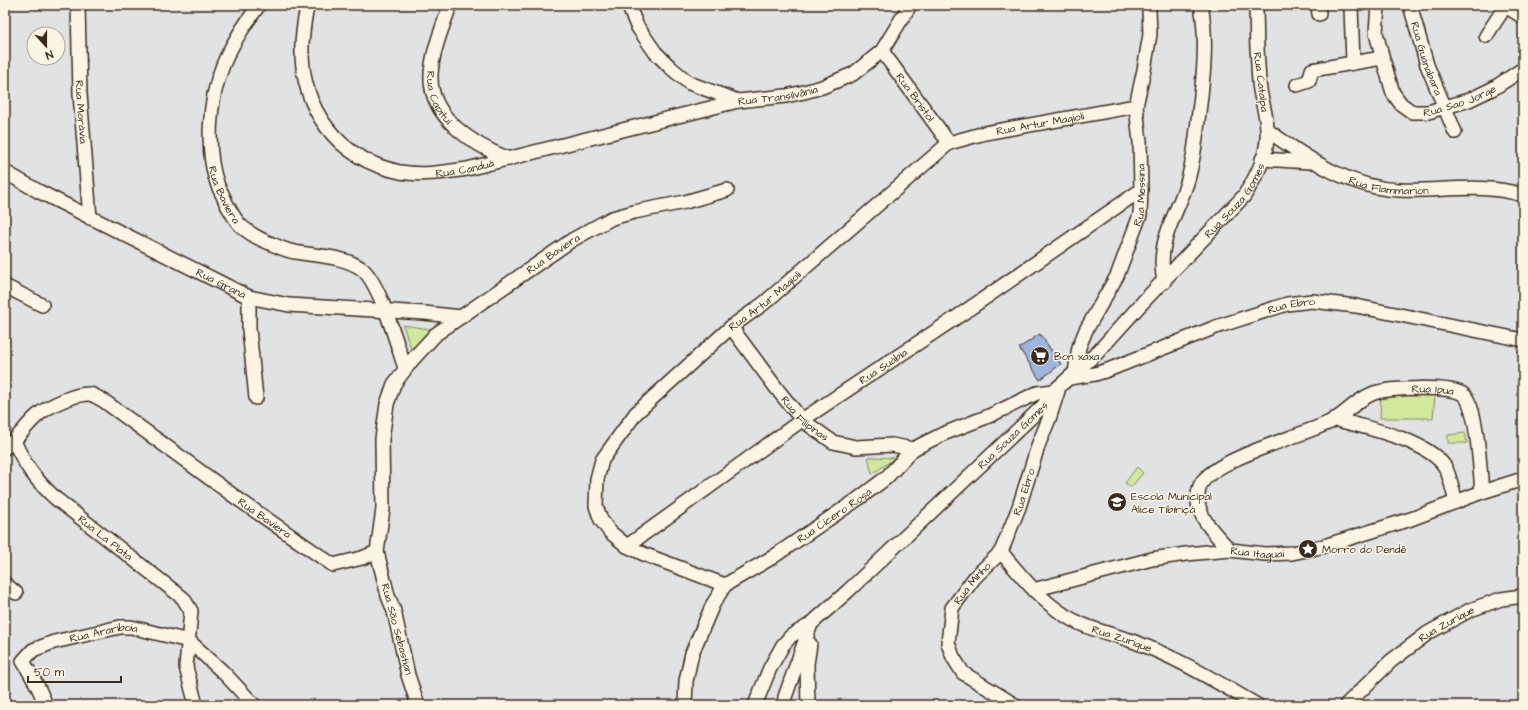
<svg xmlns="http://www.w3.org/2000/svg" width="1528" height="710" font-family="'Architects Daughter',sans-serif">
  <rect width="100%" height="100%" fill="#e0e2e4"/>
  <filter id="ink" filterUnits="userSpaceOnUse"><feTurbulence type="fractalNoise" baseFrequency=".025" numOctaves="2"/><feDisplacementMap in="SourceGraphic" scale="8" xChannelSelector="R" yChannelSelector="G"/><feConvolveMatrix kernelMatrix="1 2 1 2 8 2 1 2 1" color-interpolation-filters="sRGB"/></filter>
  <g filter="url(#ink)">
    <g fill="#d1e89d" stroke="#86895e">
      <polygon points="403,325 436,330 411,349"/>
      <polygon points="1435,395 1433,418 1380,418 1381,396"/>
      <polygon points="1465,433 1467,443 1448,443 1448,435"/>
      <polygon points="868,457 895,458 872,474"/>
      <polygon points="1137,467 1143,473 1131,487 1125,483"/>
    </g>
    <polygon fill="#a0b4e2" stroke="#3b2a1e" points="1040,334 1061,364 1040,380 1019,348"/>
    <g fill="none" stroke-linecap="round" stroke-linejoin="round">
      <defs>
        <g id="minor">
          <path id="s1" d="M 78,5 L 80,94 L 90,218"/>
          <path id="s2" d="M 259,5 C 245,24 232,43 223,65 C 209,99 205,151 218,186 C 221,192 224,197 226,203 C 230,210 235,220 241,226 C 249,233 261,240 272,244 C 279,247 287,251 295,252 C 315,256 345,256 362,269 C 380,283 397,345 405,368"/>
          <path id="s3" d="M 308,5 C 304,17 303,31 302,44 C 300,108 337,159 400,172 C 423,176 445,172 467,169 L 738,101"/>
          <path id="s4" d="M 450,5 C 443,27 432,51 431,75 C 429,118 474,145 509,159"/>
          <path id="s5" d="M 628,5 L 637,26 L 655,52 L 670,67 L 689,83 L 738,101 L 786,96 L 804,92 L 822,87 L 853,74 L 882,51 L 910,5"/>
          <polyline points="1318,5 1319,14"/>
          <path id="s6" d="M 1378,5 L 1376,33 L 1381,52 L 1393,93 L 1401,104 L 1412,112 L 1428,112 L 1469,100 L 1494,88 L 1523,69"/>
          <path id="s7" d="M 1410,5 L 1427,65 L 1455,132"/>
          <polyline points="1504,5 1523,17"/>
          <polyline points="1351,7 1353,63"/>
          <polyline points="1486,36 1501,13 1504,5"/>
          <path id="s8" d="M 882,51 L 949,143"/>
          <polyline points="1297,85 1309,81 1312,70 1382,58"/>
          <path id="s9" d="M 1268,131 C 1308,158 1348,188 1399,190 C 1441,192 1482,182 1523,195"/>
          <polyline points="1262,159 1311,162"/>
          <path id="s10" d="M 5,172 L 38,191 L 249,297 L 289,305 L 424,313 L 461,317"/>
          <path d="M 1164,282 C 1156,241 1175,219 1187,183 C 1193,163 1196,140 1198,120 C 1203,81 1208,43 1201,5"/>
          <polyline points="5,286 42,305"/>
          <polyline points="249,297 249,329 256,398"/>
          <path id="s11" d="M 731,327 L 777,389 L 802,420 L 833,442 L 856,447 L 892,445 L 913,449"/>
          <path id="s12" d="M 1075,373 L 1079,347 L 1086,330 L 1117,276 L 1140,215 L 1141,190 L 1140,142 L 1136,106 L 1144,70 L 1150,34 L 1149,10 L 1147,5"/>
          <path id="s13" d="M 1069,378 L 1095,374 L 1108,370 L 1216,327 L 1287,304 L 1312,301 L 1356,306 L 1523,340"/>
          <path d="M 1334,419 C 1364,427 1428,440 1445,467 C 1450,475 1453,492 1456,502"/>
          <path id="s14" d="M 14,441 C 26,467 34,478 55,498 L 183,598 L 191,611 L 186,667 L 196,705"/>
          <path id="s15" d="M 5,448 C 18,439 26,425 38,415 C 48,406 76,393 90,394 C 94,395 100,399 104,401 L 238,499 L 333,565 L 362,558 L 377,552"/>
          <path id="s16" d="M 627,546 L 802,420 L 963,313 L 1141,190"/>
          <path id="s17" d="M 1230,550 C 1215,534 1190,511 1200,486 C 1210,459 1307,435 1334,420 C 1349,411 1356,400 1374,393 C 1390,388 1451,385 1464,395 C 1478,408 1480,472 1482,492"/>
          <path id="s18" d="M 1001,552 C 1021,576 1040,600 1066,616 C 1086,629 1113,634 1135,642 C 1178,658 1217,682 1257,705"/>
          <polyline points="5,584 16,593"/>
          <path id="s19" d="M 725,585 L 646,555 L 627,546 L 610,532 L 601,520 L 596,506 L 597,479 L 602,460 L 636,413 L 731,327 L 763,304 L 949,143 L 985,133 L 1136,106"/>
          <path id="s20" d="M 1033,590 L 1152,559 L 1186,554 L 1230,550 L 1265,554 L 1292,553 L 1321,547 L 1411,519 L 1482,492 L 1523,479"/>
          <path id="s21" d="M 46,705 L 38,687 L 23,661 L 33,650 L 54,642 L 120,627 L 131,627 L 189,641 L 223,672 L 254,705"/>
          <path id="s22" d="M 418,705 L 408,675 L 394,611 L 388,596 L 377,552 L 383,509 L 382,439 L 387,404 L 394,384 L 413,359 L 436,334 L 572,240 L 612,218 L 634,212 L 685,202 L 727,190"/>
          <path id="s23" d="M 685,705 L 686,681 L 692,653 L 713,604 L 725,585 L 773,557 L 858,499 L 886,478 L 913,449 L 943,434 L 989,416 L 1037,393 L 1054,391"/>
          <path id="s24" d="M 755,705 L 770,668 L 783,645 L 791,636 L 811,624 L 848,591 L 1043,406 L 1054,391 L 1097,353 L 1143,302 L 1244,196 C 1256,177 1269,154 1267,130 C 1267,114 1260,98 1259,82 C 1257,56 1256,31 1256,5"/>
          <polyline points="784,705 785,697 811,624"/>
          <polyline points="808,705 807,664 810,644"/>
          <path id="s25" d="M 1015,705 L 963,673 L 953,657 L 948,643 L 952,608 L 975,577 L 1001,552 L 1019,507 L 1039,443 L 1049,419 L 1058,391"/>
          <path id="s26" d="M 1346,705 L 1391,661 L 1428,633 L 1470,610 L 1501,599 L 1523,596"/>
        </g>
      </defs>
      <use href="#minor" stroke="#3b2a1e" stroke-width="16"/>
      <use href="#minor" stroke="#fcf5e5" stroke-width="13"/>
    </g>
  </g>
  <defs>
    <symbol id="supermarket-disc" viewBox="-11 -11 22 22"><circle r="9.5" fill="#3b2a1e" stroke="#fcf5e5"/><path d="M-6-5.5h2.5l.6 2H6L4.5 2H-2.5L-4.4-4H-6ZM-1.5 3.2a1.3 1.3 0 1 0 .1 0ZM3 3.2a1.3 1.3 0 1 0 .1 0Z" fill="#fff"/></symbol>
    <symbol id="school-disc" viewBox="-11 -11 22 22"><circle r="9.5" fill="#3b2a1e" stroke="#fcf5e5"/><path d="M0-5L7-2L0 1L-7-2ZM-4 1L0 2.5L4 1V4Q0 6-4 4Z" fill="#fff"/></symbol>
    <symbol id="sight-disc" viewBox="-11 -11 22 22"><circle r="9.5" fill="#3b2a1e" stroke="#fcf5e5"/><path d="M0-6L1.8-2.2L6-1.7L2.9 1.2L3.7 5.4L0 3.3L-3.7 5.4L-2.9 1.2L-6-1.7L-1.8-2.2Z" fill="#fff"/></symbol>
  </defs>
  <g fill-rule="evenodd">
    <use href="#supermarket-disc" x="1029" y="345" width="22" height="22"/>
    <use href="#school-disc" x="1106" y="491" width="22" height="22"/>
    <use href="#sight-disc" x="1297" y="538" width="22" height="22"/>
  </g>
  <g text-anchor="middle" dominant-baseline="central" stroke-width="3" stroke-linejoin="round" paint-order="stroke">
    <g font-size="11" fill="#3b2a1e" stroke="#fcf5e5">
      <text stroke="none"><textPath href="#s7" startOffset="56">Rua Guanabara</textPath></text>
      <text transform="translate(1261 82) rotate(83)">Rua Catalpa</text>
      <text stroke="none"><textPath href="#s5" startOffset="193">Rua Transilvânia</textPath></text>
      <text stroke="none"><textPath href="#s4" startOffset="97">Rua Capituí</textPath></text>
      <text stroke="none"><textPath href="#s8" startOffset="57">Rua Bristol</textPath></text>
      <text stroke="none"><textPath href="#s6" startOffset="167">Rua Sao Jorge</textPath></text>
      <text stroke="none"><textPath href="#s1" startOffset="107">Rua Morávia</textPath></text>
      <text stroke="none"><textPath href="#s19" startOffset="769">Rua Artur Magioli</textPath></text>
      <text stroke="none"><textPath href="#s3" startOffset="281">Rua Canduá</textPath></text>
      <text stroke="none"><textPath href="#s9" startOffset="135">Rua Flammarion</textPath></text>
      <text stroke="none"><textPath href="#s2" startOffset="204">Rua Baviera</textPath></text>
      <text stroke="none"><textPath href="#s12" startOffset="192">Rua Messina</textPath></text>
      <text stroke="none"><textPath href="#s24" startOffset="702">Rua Souza Gomes</textPath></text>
      <text stroke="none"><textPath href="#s22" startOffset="536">Rua Baviera</textPath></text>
      <text stroke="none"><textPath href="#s10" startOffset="243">Rua Graná</textPath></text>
      <text stroke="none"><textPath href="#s19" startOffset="433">Rua Artur Magioli</textPath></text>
      <text stroke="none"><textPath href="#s13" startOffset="235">Rua Ebro</textPath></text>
      <text stroke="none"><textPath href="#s16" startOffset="313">Rua Suábia</textPath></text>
      <text stroke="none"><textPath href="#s17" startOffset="334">Rua Ipua</textPath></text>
      <text stroke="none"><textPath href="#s11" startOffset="118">Rua Filipinas</textPath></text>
      <text stroke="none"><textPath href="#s24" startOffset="378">Rua Souza Gomes</textPath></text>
      <text stroke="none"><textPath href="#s25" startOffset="269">Rua Ebro</textPath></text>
      <text stroke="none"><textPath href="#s23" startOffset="258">Rua Cícero Rosa</textPath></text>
      <text stroke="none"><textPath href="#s15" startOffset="318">Rua Baviera</textPath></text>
      <text stroke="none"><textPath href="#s14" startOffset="135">Rua La Plata</textPath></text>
      <text stroke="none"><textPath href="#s20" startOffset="229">Rua Itaguaí</textPath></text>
      <text stroke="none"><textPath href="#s25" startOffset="162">Rua Minho</textPath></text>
      <text stroke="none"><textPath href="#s26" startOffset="130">Rua Zurique</textPath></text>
      <text transform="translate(397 629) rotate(75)">Rua São Sebastian</text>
      <text stroke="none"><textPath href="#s21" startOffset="138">Rua Arariboia</textPath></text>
      <text stroke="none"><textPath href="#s18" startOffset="152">Rua Zurique</textPath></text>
    </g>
    <g font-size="11" fill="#3b2a1e" stroke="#fcf5e5" text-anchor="start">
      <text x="1054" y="356">Bon xaxa</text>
      <text x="1131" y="496">Escola Municipal<tspan x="1131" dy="13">Alice Tibiriçá</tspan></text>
      <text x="1322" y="549">Morro do Dendê</text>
    </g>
  </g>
  <rect width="1528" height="710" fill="none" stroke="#fcf5e5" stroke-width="20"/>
  <rect x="10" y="10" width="1508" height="690" fill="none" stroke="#3b2a1e" stroke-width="1.5" filter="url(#ink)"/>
  <g transform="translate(46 46) rotate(159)"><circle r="19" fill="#fcf5e5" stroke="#afa495"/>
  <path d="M0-3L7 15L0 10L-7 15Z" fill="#3b2a1e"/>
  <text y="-6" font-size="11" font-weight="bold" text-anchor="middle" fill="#3b2a1e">N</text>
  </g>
  <path d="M28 676v6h93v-6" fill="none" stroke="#3b2a1e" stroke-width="2"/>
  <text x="34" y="676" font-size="12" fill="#3b2a1e" stroke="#fcf5e5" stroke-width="3" paint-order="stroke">50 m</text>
</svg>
